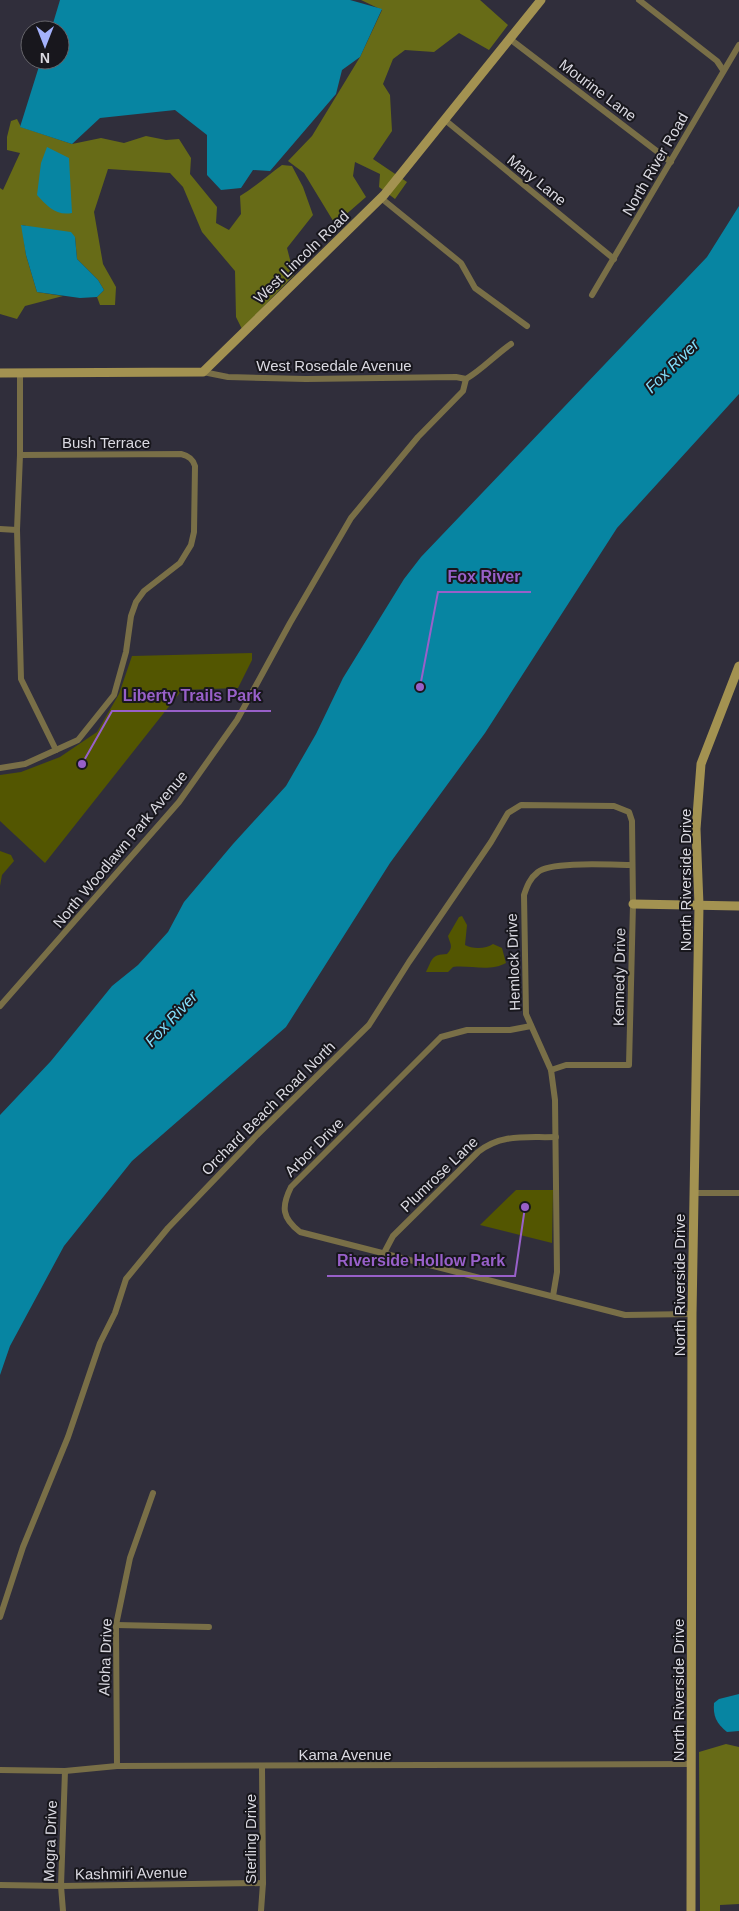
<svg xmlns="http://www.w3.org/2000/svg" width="739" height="1911" font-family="Arial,sans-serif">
  <rect width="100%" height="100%" fill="#302e3b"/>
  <g fill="#535601">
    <polygon points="252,653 252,660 238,688 182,690 45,863 0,821 0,775 21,772 60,757 97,732 119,694 132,656"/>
    <polygon points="0,851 11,855 14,861 2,875 0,886"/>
    <path d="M 462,916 L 467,925 L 465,945 C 472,949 486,949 493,944 L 502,948 L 506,963 C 490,972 470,965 453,967 L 448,972 L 426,972 C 433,958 431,955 447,954 C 454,947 450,944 448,936 L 459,917 Z"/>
    <polygon points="516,1190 553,1190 552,1243 480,1225"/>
  </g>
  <g fill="#676b17">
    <polygon points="361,0 480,0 508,25 489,50 459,33 434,52 405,50 393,59 383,84 390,95 392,131 373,159 407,182 395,199 379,187 380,174 355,162 353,176 366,197 335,224 304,173 288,161 312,136 360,57 382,10"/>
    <path d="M 17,119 L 21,127 L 72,144 L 101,138 L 124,143 L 146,136 L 166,140 L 179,139 L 191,158 L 190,174 L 217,207 L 216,223 L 229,230 L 241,214 L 240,196 C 255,187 268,175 282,165 L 292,166 L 303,187 L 313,215 L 287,248 L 294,275 L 242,329 L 236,317 L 235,271 L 202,232 L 183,187 L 170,173 L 108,169 L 94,212 L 103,264 L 116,287 L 115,305 L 100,305 L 97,297 L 104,290 L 98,280 L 77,259 L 75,237 L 22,225 L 26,255 L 37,292 L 63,296 L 25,306 L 17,319 L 0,314 L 0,188 L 3,190 L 20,153 L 7,150 L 7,137 L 11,121 Z"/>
    <polygon points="726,1744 739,1747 739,1904 720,1905 720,1911 700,1911 699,1752"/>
  </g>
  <g fill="#0785a2">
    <polygon points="60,0 350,0 382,9 360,57 342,70 336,94 270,171 253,170 241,188 221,190 207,175 207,135 175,110 100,118 72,144 20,127 41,60 60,60 60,30 51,30"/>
    <path d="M 47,147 L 69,158 L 72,213 C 56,216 47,206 37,195 L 41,163 Z"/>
    <polygon points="739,206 739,394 617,528 485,733 390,863 286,1027 132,1161 64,1246 10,1346 0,1375 0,1115 51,1061 112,986 138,965 168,932 184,902 233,844 286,786 316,734 343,678 404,579 421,557 707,257"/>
    <polygon points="21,225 71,232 75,237 77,259 98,280 104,290 97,297 80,298 37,292 26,255"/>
    <path d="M 739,1694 L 739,1731 L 727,1732 C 716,1723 713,1716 714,1703 L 719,1699 Z"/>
  </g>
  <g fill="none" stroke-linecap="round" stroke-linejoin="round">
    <g stroke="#796f47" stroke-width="6">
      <polyline points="639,0 717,61 723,70"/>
      <polyline points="510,39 671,162"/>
      <polyline points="445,120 614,259"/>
      <polyline points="381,198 461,263 475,288 527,326"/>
      <polyline points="592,295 739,45"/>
      <polyline points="203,372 228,377 306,379 456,377 466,379"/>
      <polyline points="20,373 20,455 17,530 21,679 56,750"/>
      <path d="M 466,379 C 483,369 495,355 511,344"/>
      <polyline points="0,529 17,530"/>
      <path d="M 0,768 L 25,764 L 78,740 L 114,695 L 126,652 L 131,616 L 136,602 L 144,591 L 180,563 L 191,545 L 194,532 L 195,466 C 193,459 189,456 181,454 L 20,455"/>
      <polyline points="0,1006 179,802 237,720 290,623 351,518 418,437 463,391 466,379"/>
      <path d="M 531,1026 L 510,1030 L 467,1030 L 441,1037 L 291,1187 C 281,1207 282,1218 300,1232 L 625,1315 L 692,1314"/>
      <polyline points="693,1193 739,1193"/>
      <path d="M 384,1253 L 393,1236 L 478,1152 C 502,1133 527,1138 556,1137"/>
      <path d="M 553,1296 L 557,1272 L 555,1100 L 551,1070 L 526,1014 L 524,895 C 527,886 530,878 538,872 C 551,861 614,865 632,865"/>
      <polyline points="0,1617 23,1547 68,1437 100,1343 115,1313 126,1279 168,1228 257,1135 369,1025 409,962 491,842 508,813 521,805 614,806 629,812 632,821 633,904 629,1065 566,1065 551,1070"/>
      <polyline points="116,1625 209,1627"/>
      <polyline points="117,1766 116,1625 130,1558 153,1493"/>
      <polyline points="0,1770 65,1771 117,1766 691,1764"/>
      <polyline points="0,1885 61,1886 263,1883"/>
      <polyline points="63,1911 61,1886 65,1771"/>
      <polyline points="261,1911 263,1883 262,1767"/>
    </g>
    <g stroke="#a39251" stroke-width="9">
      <polyline points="0,373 203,372 384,195 541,0"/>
      <polyline points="633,904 739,906"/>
      <polyline points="691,1911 692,1314 699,905 696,829 701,764 739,666"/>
    </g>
  </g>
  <g text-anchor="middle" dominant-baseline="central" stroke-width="4" stroke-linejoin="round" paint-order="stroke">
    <g font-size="15" fill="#dad9e1" stroke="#18171d">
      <text transform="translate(598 90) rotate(37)">Mourine Lane</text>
      <text transform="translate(655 164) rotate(-60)">North River Road</text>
      <text transform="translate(537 180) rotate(39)">Mary Lane</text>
      <text transform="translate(301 257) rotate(-44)">West Lincoln Road</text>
      <text x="334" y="365">West Rosedale Avenue</text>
      <text x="106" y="442">Bush Terrace</text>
      <text transform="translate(120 849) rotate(-50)">North Woodlawn Park Avenue</text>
      <text transform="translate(685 880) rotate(-90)">North Riverside Drive</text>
      <text transform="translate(513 962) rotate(-92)">Hemlock Drive</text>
      <text transform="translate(619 977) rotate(-89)">Kennedy Drive</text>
      <text transform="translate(268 1108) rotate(-45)">Orchard Beach Road North</text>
      <text transform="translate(314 1147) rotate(-45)">Arbor Drive</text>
      <text transform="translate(439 1174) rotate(-44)">Plumrose Lane</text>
      <text transform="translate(679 1285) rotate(-90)">North Riverside Drive</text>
      <text transform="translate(105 1657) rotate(-88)">Aloha Drive</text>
      <text transform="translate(678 1690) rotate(-90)">North Riverside Drive</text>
      <text x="345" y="1754">Kama Avenue</text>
      <text transform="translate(250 1839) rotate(-90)">Sterling Drive</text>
      <text transform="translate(50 1841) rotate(-88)">Mogra Drive</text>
      <text transform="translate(131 1873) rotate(-1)">Kashmiri Avenue</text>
    </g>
    <g font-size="16" font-style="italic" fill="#85dffc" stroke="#18171d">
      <text transform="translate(672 366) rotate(-45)">Fox River</text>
      <text transform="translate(171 1019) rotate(-47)">Fox River</text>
    </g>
  </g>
  <path fill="none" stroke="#9860c9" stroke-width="2" d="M420 687L438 592H531M82 764L112 711H271M525 1207L515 1276H327"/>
  <g fill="#9860c9" stroke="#18171d" stroke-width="2">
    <circle cx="420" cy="687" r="5"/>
    <circle cx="82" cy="764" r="5"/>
    <circle cx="525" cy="1207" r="5"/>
  </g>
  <g font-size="16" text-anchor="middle" font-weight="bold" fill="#9860c9" stroke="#18171d" stroke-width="4" stroke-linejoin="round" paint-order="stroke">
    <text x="484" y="582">Fox River</text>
    <text x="192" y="701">Liberty Trails Park</text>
    <text x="421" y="1266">Riverside Hollow Park</text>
  </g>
  <g transform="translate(45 45) rotate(180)"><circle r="24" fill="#18171d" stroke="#66656b"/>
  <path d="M0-4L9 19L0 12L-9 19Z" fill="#a4b2fc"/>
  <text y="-8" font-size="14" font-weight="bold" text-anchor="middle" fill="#dad9e1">N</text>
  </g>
</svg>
